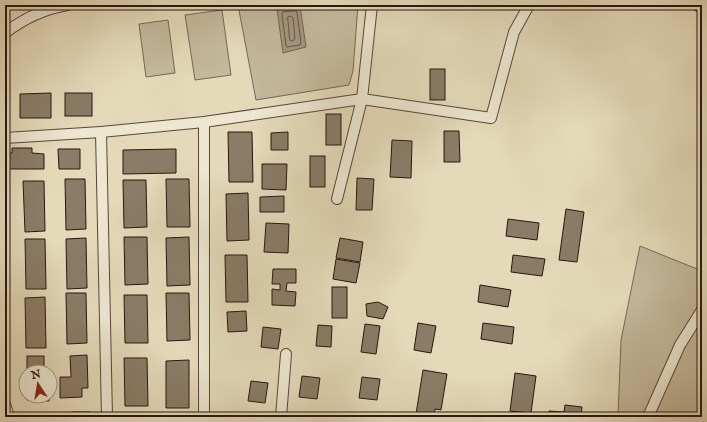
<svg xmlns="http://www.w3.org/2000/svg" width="707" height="422" font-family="'IM FELL English',serif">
  <rect width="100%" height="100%" fill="#e4daba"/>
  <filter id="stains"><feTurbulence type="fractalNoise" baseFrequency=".005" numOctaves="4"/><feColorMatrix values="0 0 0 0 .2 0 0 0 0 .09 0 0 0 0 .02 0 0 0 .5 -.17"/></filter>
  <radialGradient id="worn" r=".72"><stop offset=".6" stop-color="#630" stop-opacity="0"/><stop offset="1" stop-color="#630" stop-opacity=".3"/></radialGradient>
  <g fill="#c4b99d" stroke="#766856">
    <polygon points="238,5 358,5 353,71 349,85 256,100"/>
    <polygon points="222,10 231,75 195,80 185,15"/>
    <polygon points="168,20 175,73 146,77 139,24"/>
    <polygon points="640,246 702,271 702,417 618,417 621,340"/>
  </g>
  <polygon fill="#a49780" stroke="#736352" points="300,6 306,47 283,53 277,9"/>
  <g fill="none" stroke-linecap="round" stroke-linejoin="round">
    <g stroke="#665647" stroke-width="1">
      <polygon points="295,11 297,12 301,43 300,45 287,47 286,46 282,14 283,12"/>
      <polygon points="288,17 291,16 293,18 295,39 292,41 290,40"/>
    </g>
  </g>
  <g fill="#8a7c67" stroke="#29160e">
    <rect x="430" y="69" width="15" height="31"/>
    <polygon points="5,92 7,92 8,114 5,114"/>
    <polygon points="51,93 51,118 20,118 20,94"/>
    <rect x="65" y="93" width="27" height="23"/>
    <rect x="326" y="114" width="15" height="31"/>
    <polygon points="444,131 459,131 460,162 444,162"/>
    <polygon points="228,132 252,132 253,182 229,182"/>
    <polygon points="288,132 288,150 271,150 271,133"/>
    <polygon points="392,140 412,141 411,178 390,177"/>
    <polygon points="12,148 32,148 32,153 44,154 44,169 5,169 5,153 12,153"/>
    <polygon points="58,149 80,149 80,169 59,169"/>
    <polygon points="176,149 176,173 123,174 123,150"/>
    <rect x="310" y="156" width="15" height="31"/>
    <polygon points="262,164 287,164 286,190 262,189"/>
    <polygon points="357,178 374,179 372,210 356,210"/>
    <polygon points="65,179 85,179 86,229 66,230"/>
    <polygon points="166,179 189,179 190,227 167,227"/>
    <polygon points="123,180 146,180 147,227 124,228"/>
    <polygon points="23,181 44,181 45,231 25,232"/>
    <polygon points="248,193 249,240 227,241 226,194"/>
    <polygon points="284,196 284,212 260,212 260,197"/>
    <polygon points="566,209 584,212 577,262 559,260"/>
    <polygon points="508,219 539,223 537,240 506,236"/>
    <polygon points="266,223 289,224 288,253 264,252"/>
    <polygon points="124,237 147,237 148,284 125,285"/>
    <polygon points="189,237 190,285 167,286 166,238"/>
    <polygon points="86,238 87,288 67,289 66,239"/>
    <polygon points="340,238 363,242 360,262 336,258"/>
    <polygon points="25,239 45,239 46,289 26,289"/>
    <polygon points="225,255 247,255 248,302 226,302"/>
    <polygon points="513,255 545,259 542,276 511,272"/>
    <polygon points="336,259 360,263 356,283 333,279"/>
    <polygon points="273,269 296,269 296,283 287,283 286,291 296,292 295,306 272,305 272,289 280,290 280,284 272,284"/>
    <polygon points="480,285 511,290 508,307 478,302"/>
    <rect x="332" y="287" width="15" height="31"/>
    <polygon points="66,293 86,293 87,343 67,344"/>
    <polygon points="166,293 189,293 190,340 167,341"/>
    <polygon points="124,295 147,295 148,343 125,343"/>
    <polygon points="45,297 46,348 26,348 25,298"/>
    <polygon points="378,302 388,307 383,319 367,316 366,304"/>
    <polygon points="246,311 247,331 228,332 227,312"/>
    <polygon points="418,323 436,326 431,353 414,350"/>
    <polygon points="483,323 514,327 512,344 481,339"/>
    <polygon points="365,324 380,326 376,354 361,352"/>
    <polygon points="318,325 332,326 331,347 316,346"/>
    <polygon points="263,327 281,329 278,349 261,347"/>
    <polygon points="87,355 88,388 82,388 82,397 60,398 60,377 71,377 70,356"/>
    <rect x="27" y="356" width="17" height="16"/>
    <polygon points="124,358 147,358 148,406 125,406"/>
    <polygon points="189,360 189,408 166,408 166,361"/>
    <polygon points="423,370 447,374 441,410 435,409 434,417 416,414"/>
    <polygon points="515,373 536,376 531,413 510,411"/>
    <polygon points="302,376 320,378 317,399 299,397"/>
    <polygon points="362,377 380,379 377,400 359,398"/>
    <polygon points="251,381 268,383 265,403 248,401"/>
    <polygon points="27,396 49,396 49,401 27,400"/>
    <polygon points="565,405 582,407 581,417 549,417 549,411 564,412"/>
    <rect x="72" y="412" width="17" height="5"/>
    <rect x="124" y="413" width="23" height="4"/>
    <polygon points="189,415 189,417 166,417 166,416"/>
  </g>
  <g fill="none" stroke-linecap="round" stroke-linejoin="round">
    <defs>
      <g id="street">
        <polyline points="372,5 362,99 491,118 514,32 529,5"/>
        <polyline points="697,5 702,8"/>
        <path d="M 5,33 C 23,19 44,9 67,5"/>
        <polyline points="101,132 107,417"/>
        <polyline points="5,138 101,132 204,122 362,99 337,199"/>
        <polyline points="5,404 9,417"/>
        <polyline points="204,417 204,122"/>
        <polyline points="281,417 286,354"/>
        <polyline points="648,417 680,345 702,310"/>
      </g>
    </defs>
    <use href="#street" stroke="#584739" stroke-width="12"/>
    <use href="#street" stroke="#ede7d2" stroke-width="10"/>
  </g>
  <rect width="707" height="422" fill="none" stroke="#e4daba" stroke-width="20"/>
  <rect x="6" y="6" width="695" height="410" fill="none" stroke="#29160e" stroke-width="2"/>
  <rect x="10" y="10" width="687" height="402" fill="none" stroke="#29160e"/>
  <g transform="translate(38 384) rotate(348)"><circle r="19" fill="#ede7d2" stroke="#9f9384"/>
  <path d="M0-3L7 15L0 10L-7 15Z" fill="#8f2418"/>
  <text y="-6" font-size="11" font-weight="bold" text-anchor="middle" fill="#29160e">N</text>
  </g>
  <rect width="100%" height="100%" filter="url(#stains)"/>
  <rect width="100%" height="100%" fill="url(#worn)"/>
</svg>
